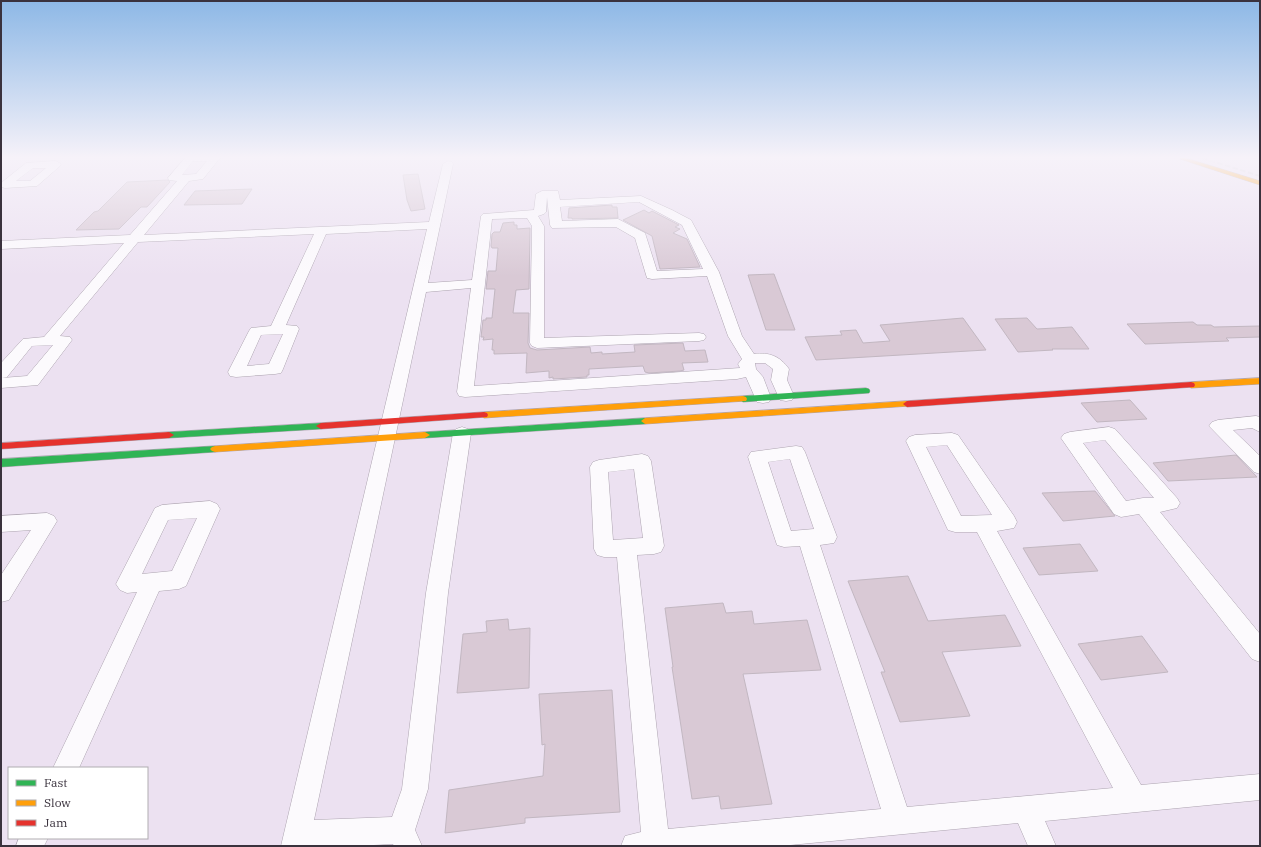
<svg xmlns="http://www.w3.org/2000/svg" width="1261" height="847" font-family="'IBM Plex Serif',serif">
  <rect width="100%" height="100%" fill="#ece1f1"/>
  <g fill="#d9c9d5" stroke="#c2b7c1">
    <polygon points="418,174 425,209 411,211 407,200 403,175"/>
    <polygon points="168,180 170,182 147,207 141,207 119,229 76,230 94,212 98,211 127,182"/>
    <polygon points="252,189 242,204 184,205 195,191"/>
    <polygon points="612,205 612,207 617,207 618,218 572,219 572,218 568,218 569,208"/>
    <polygon points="644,210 649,213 652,211 679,225 675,227 680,229 673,233 687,239 700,267 660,269 652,236 623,220"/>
    <polygon points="514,222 514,225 517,225 517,229 530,228 529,289 516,290 513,313 529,313 528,343 530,348 537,350 590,347 591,353 602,352 602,354 635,352 634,345 683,343 685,351 705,350 708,362 682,363 684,370 680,371 649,373 645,372 643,366 589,369 589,375 587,375 587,377 553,379 553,377 549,378 549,371 526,373 527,353 494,354 494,350 492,350 493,339 483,340 484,337 481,337 483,320 486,320 486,318 492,318 495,289 486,289 488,271 496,271 498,248 492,248 491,246 492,234 494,232 500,232 503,223"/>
    <polygon points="774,274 795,330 766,330 748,275"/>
    <polygon points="963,318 986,350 816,360 805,337 842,335 840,331 856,330 863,343 890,341 880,325"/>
    <polygon points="1027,318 1037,329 1072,327 1089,349 1052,349 1053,350 1018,352 995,319"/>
    <polygon points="1193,322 1197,325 1211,325 1214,327 1260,326 1260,337 1226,338 1229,341 1145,344 1127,324"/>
    <polygon points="1130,400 1147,419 1097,422 1081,403"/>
    <polygon points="1236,455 1257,477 1168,481 1153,463"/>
    <polygon points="1095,491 1115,516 1063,521 1042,493"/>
    <polygon points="1080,544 1098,571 1039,575 1023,548"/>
    <polygon points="908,576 928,621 1005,615 1021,646 942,652 970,716 900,722 881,672 885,672 848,581"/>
    <polygon points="723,603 726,613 752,611 754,624 807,620 821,670 743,674 772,804 721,809 719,796 692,799 672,667 673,667 665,608"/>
    <polygon points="508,619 509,630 530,628 529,688 457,693 463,634 487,632 486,621"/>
    <polygon points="1142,636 1168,672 1101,680 1078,644"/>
    <polygon points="612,690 620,812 525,818 525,823 445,833 449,790 543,776 545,744 542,745 539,694"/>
  </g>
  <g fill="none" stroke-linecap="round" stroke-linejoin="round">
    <defs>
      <g id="street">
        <path d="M 185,158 L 220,158 L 203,179 L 189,181 L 144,235 L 429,222 L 443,164 L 448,161 L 452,162 L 453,164 L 428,283 L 472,280 L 481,216 L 483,214 L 534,210 L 536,194 L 542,191 L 558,191 L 560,200 L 641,196 L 672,210 L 691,220 L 719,272 L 742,336 L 754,354 C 769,352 780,356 789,369 L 787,380 L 794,396 L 792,400 L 786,401 L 780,400 L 771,380 L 773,369 L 765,363 L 755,363 L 756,369 L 763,377 L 771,398 L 769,402 L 763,403 L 757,402 L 746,377 L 737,379 L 465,397 L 459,396 L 457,392 L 471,288 L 426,292 L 314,820 L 392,817 L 402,789 L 426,593 L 453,433 L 456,429 L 462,427 L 468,429 L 471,433 L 448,593 L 428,789 L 415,830 L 422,846 L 394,846 L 393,844 L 354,846 L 281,846 L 427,229 L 326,234 L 286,325 L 297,326 L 299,329 L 283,369 L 281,373 L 275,374 L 236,377 L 230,376 L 228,372 L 249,331 L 251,328 L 271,326 L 314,234 L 138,242 L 60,336 L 70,337 L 72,340 L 38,385 L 1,388 L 1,363 L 23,339 L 44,337 L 124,243 L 1,249 L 1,241 L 130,235 L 177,181 L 169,180 L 168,178 ZM 193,161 L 207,161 L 196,174 L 182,175 ZM 547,197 L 550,225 L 552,228 L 616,227 L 635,238 L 647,278 L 652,279 L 707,276 L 728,336 L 742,359 L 738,364 L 740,368 L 474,386 L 492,219 L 527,218 L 532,226 L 530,343 L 532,346 L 537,348 L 699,341 L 704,340 L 706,337 L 704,334 L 699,333 L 544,338 L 544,226 L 538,216 L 544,214 L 546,212 ZM 639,202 L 682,225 L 703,269 L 657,271 L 645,233 L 618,219 L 562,221 L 560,207 ZM 283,334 L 269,364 L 247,366 L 261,335 ZM 53,345 L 27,376 L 2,378 L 7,377 L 32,346 Z"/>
        <path d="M 56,161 L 61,164 L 60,166 L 37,186 L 5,188 L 1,187 L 1,183 L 26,163 ZM 33,168 L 46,168 L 30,181 L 16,181 Z"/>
        <polygon points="1256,416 1260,417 1260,432 1252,428 1233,430 1260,456 1260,474 1254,472 1209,426 1212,422 1218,420"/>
        <path d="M 1109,427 L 1115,429 L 1177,498 L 1180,503 L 1177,508 L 1160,512 L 1260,634 L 1260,662 L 1252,659 L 1139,514 L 1121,517 L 1114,514 L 1061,438 L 1064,434 L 1070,432 ZM 1105,440 L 1154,498 L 1143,498 L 1126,501 L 1083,443 Z"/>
        <path d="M 952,433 L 958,435 L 1014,516 L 1017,522 L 1014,528 L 997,531 L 1141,785 L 1260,774 L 1260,800 L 1045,821 L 1056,846 L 1028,846 L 1018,823 L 780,846 L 621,846 L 625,836 L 641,832 L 617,557 L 604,557 L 597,555 L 594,549 L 590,467 L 593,462 L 599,460 L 642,454 L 648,456 L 651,461 L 664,546 L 661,552 L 654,554 L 637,555 L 668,829 L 881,809 L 800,546 L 784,547 L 777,545 L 748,457 L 751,452 L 796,446 L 802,447 L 805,452 L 837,537 L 834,543 L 820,545 L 907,807 L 1113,788 L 977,532 L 955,532 L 948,530 L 906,441 L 909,437 L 915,435 ZM 947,445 L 992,515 L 961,516 L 926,447 ZM 790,459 L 814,529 L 791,531 L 768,462 ZM 634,469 L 643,538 L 613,540 L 608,472 Z"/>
        <path d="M 210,501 L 217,504 L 220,509 L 186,586 L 179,589 L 159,591 L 79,768 L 53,768 L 137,592 L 127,593 L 120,590 L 116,584 L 155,508 L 162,505 ZM 197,518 L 172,571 L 142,574 L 168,520 Z"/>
        <polygon points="47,513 54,516 57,521 9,600 1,602 1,575 31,530 1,532 1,516"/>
        <polygon points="19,838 48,838 44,846 16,846"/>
      </g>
      <g id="fast">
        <polygon points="866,388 869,389 870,391 869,393 743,402 739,399 743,396"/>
        <polygon points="645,418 649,421 645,424 425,438 420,435 425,432"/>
        <polygon points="321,423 326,426 321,429 169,438 164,435 169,432"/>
        <polygon points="215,446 218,447 220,449 218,451 215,452 1,467 1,459"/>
      </g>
      <g id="slow">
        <polygon points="1180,158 1186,158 1260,181 1260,185 1180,159"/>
        <polygon points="1260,378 1260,384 1191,388 1187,385 1191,382"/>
        <polygon points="743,396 746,397 747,399 746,401 484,418 480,415 484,412"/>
        <polygon points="907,401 911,404 910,406 645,424 641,421 645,418"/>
        <polygon points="425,432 430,435 425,438 215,452 212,451 210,449 212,447 215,446"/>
      </g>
      <g id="jam">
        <polygon points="1191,382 1194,383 1195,385 1194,387 907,407 903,404 907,401"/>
        <polygon points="484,412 487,413 488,415 487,417 321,429 316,426 321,423"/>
        <polygon points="169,432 174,435 169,438 1,449 1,443"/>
      </g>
    </defs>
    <use href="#street" stroke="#ada4b0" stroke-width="1"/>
    <use href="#fast" stroke="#ada4b0" stroke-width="1"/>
    <use href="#slow" stroke="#ada4b0" stroke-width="1"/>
    <use href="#jam" stroke="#ada4b0" stroke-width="1"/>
    <use href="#street" fill="#fcfafd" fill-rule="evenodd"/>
    <use href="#fast" fill="#30b455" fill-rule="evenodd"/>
    <use href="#slow" fill="#ff9f0a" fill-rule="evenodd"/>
    <use href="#jam" fill="#e5322d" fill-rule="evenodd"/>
    <polyline stroke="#d2cfd4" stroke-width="2" stroke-dasharray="5.5 2.5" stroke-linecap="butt" points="1202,158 1260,176"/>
  </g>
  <linearGradient id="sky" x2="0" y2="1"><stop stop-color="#8db8e6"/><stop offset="0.57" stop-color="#f6f2f9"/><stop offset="1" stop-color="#f6f2f9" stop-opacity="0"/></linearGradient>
  <rect width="1261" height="276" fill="url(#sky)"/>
  <rect width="1261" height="847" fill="none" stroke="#3a323d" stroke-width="4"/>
  <rect x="8" y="767" width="140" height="72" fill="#ffffff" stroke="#b0adb1"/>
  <rect x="16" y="780" width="20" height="6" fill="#30b455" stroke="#b0adb1"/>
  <text x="44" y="787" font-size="12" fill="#3a323d">Fast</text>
  <rect x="16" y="800" width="20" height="6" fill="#ff9f0a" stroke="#b0adb1"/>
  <text x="44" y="807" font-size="12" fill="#3a323d">Slow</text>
  <rect x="16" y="820" width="20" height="6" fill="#e5322d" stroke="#b0adb1"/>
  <text x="44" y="827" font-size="12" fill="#3a323d">Jam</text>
</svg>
